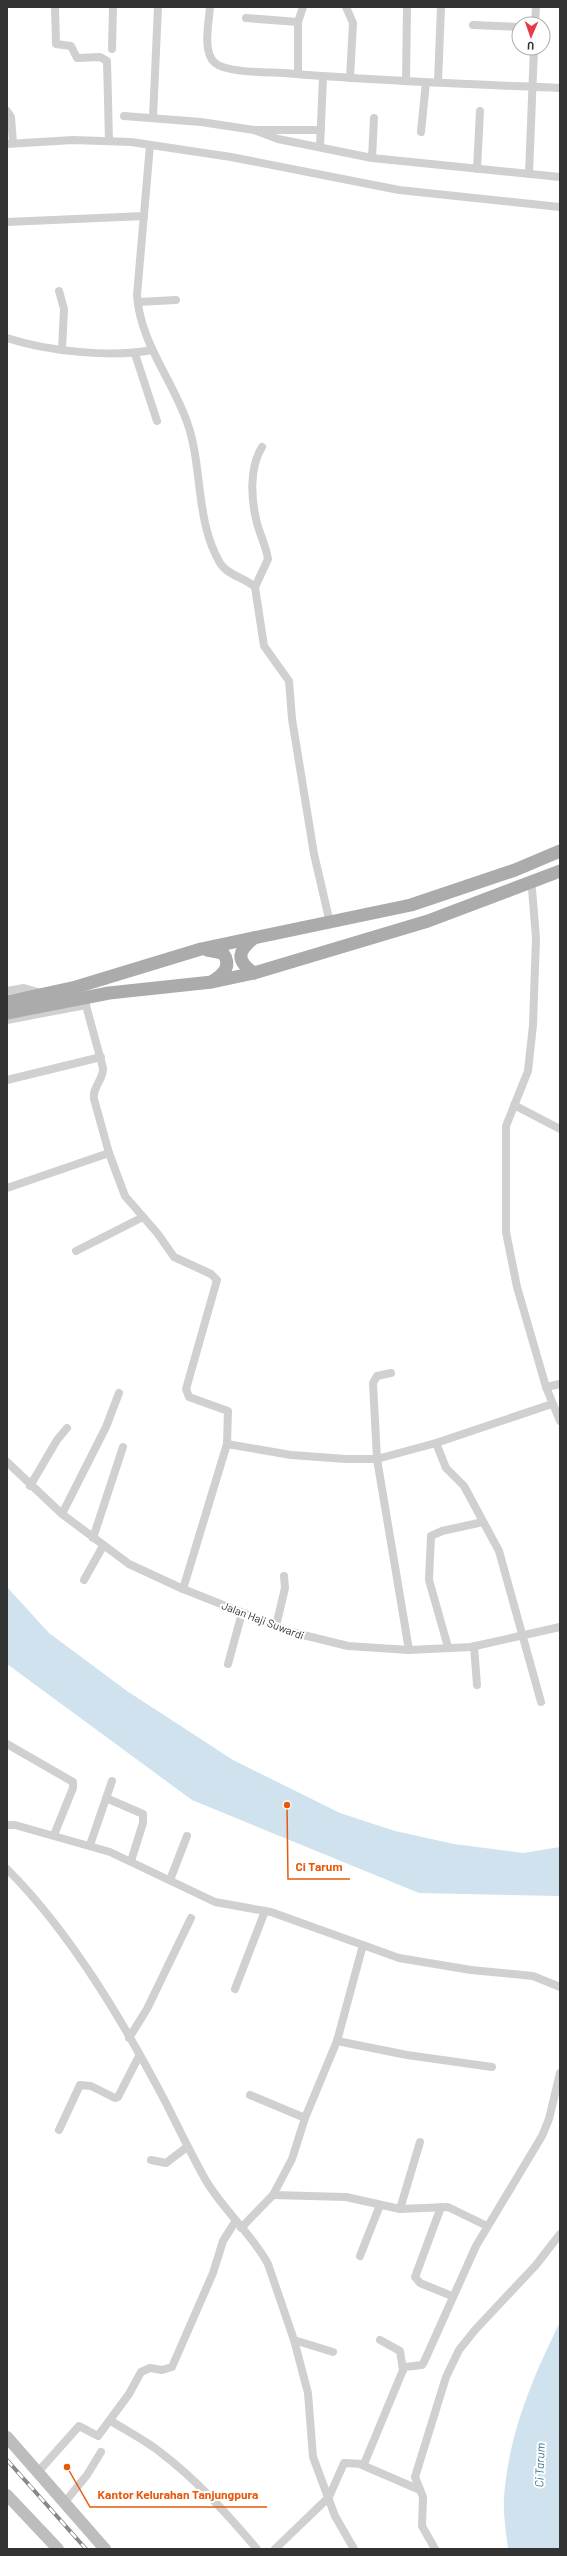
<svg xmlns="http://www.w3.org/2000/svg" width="567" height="2556" font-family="Barlow,sans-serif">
  <rect width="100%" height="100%" fill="#fff"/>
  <g fill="#cfe2ee">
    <polygon points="7,1587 49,1633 127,1691 233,1760 340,1813 395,1831 454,1844 523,1853 560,1847 560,1896 419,1893 192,1800 7,1664"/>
    <path d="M 560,2322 L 560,2549 L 508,2549 C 506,2532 503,2514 504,2497 C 509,2433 532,2379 560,2322 Z"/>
  </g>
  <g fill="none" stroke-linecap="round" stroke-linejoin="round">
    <g stroke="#d0d0d0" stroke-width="8">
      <polyline points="55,7 56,44 71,46 77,58 100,57 107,61 109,141"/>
      <path d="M 210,7 C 209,22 202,52 215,63 C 227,73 267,72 284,73 C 376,81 468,84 560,88"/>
      <polyline points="346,7 353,23 350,78"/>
      <polyline points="246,18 298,22"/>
      <polyline points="535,24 536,7"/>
      <polyline points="473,25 519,27"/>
      <polyline points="112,49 113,7"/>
      <polyline points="298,74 298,22 303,7"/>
      <polyline points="406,81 407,7"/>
      <polyline points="438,82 441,7"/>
      <polyline points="7,111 11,117 13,143"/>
      <polyline points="124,116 201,122 254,130 278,139 372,158 560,177"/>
      <polyline points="153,117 158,7"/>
      <polyline points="254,130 321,130"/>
      <polyline points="421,132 426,82"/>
      <polyline points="7,144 73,140 131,142 231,157 399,190 560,207"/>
      <path d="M 150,145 L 137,295 C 140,342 172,379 187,422 C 203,466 195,521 220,563 C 227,575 245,578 255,587"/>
      <polyline points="320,147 323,77"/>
      <polyline points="372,158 374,118"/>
      <polyline points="477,169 480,111"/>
      <polyline points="529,174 534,48"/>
      <polyline points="7,222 144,216"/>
      <polyline points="59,291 64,309 62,349"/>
      <polyline points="138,302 176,300"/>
      <path d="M 7,338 C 46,351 112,358 152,350"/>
      <polyline points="135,354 157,421"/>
      <path d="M 262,447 C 249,468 251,500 257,523 C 260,535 266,546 268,559 L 255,587 L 264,646 L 289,681 L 292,719 L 314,854 L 330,923"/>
      <polyline points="532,889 536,938 533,1025 528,1071 506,1126 506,1232 517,1287 546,1387 560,1421"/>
      <polyline points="7,991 24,988 41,993"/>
      <path d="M 84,998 L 103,1068 C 104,1079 92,1087 94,1099 L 109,1153 L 125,1196 L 158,1234 L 174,1257 L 211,1274 L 217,1280 L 186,1389 L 189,1397 L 228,1411 L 227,1444 L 183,1589"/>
      <polyline points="7,1020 86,1005"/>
      <polyline points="7,1080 101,1057"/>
      <polyline points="514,1105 560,1129"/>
      <polyline points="7,1188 109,1153"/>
      <polyline points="76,1251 143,1217"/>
      <polyline points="391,1373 377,1376 373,1383 377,1459 409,1650"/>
      <polyline points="546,1387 560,1384"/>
      <polyline points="436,1443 446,1468 464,1486 499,1551 541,1702"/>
      <polyline points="227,1444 291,1455 346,1459 377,1459 436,1443 552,1404"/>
      <polyline points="7,1462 62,1514 129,1564 183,1589 291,1632 348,1646 409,1650 471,1647 560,1627"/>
      <polyline points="30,1486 57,1440 67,1428"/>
      <polyline points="62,1514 106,1427 119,1393"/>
      <polyline points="93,1538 123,1447"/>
      <polyline points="84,1580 103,1546"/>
      <polyline points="276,1626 285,1588 284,1576"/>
      <polyline points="474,1646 477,1685"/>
      <polyline points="448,1647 429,1580 431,1536 442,1531 483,1522"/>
      <polyline points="228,1664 242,1613"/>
      <polyline points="7,1744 73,1782 73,1788 54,1835"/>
      <polyline points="106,1798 143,1814 143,1823 131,1861"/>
      <polyline points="7,1825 15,1825 110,1852 215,1902 271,1912 399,1958 471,1970 533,1976 560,1987"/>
      <polyline points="90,1845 112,1781"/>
      <path d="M 7,1869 C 71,1933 124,2023 166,2103 C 179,2129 191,2154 205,2179 C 223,2210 252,2234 268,2264 L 294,2340 L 308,2393 L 313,2457 L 335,2516 L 354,2549"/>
      <polyline points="170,1880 187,1836"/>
      <polyline points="235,1989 265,1911"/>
      <polyline points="129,2038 147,2009 191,1918"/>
      <polyline points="337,2041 407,2055 492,2067"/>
      <polyline points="250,2095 305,2118"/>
      <polyline points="59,2130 80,2085 91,2086 115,2098 118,2097 139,2056"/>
      <polyline points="151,2160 166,2163 187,2147"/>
      <polyline points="273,2195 346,2197 400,2209 448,2207 487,2226"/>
      <polyline points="441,2207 415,2277 420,2283 452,2296"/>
      <polyline points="400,2209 420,2142"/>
      <polyline points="241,2228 273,2195 292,2159 305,2118 337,2041 363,1945"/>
      <polyline points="360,2256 380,2205"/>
      <polyline points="294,2340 333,2352"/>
      <polyline points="380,2340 400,2351 403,2370"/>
      <path d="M 111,2421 C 127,2431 145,2440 160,2452 C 197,2480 227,2514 257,2549"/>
      <polyline points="362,2465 420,2490"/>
      <polyline points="38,2472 79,2426 98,2436 129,2394 141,2372 150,2368 162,2370 172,2367 213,2273 223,2241 235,2222"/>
      <polyline points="64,2503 87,2475 101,2452"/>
      <polyline points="275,2549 329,2497 344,2463 364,2464 403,2370 405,2367 422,2365 424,2362 476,2246 542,2136 549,2119 560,2073"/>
      <polyline points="435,2549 422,2526 423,2497 415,2477 446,2377 459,2350 475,2330 536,2265 560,2234"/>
    </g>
    <g stroke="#bdbdbd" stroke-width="12">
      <polyline points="7,2437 105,2549"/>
      <polyline points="7,2495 58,2549"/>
    </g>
    <g stroke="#ababab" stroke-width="13">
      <path d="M 207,950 L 223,953 C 232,966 224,974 213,981"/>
      <path d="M 254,973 C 235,960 238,951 254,938"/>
      <polyline points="7,1002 76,987 201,949 411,905 515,870 560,851"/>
      <polyline points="7,1013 109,993 212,982 254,973 428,921 560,871"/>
    </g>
    <defs>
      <polyline id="rail" points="7,2460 86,2549"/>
    </defs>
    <use href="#rail" stroke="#888" stroke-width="4"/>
    <use href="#rail" stroke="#fff" stroke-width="2.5" stroke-dasharray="8" stroke-linecap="butt"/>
  </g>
  <g text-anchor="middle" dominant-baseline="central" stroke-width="4" stroke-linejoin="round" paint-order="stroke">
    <g font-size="11" fill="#333" stroke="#fff">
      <text transform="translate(263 1620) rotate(21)">Jalan Haji Suwardi</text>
    </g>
    <g font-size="12" font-style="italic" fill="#3f7597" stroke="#fff">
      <text transform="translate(539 2465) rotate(-88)">Ci Tarum</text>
    </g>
  </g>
  <path fill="none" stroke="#e8590c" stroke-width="1.5" d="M287 1805L288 1879H350M67 2467L90 2507H267"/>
  <g fill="#e8590c" stroke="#fff" stroke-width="1.5">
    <circle cx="287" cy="1805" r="4"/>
    <circle cx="67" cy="2467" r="4"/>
  </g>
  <g font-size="12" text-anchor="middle" font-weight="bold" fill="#e8590c" stroke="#fff" stroke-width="4" stroke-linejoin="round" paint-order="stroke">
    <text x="319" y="1871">Ci Tarum</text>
    <text x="178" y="2499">Kantor Kelurahan Tanjungpura</text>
  </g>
  <rect width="567" height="2556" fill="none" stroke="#333333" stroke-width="16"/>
  <g transform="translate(531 36) rotate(182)"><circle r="19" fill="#ffffff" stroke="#adadad"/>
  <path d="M0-3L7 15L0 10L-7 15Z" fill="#e63946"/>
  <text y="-6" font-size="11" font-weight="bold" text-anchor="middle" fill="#333333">U</text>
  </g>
</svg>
